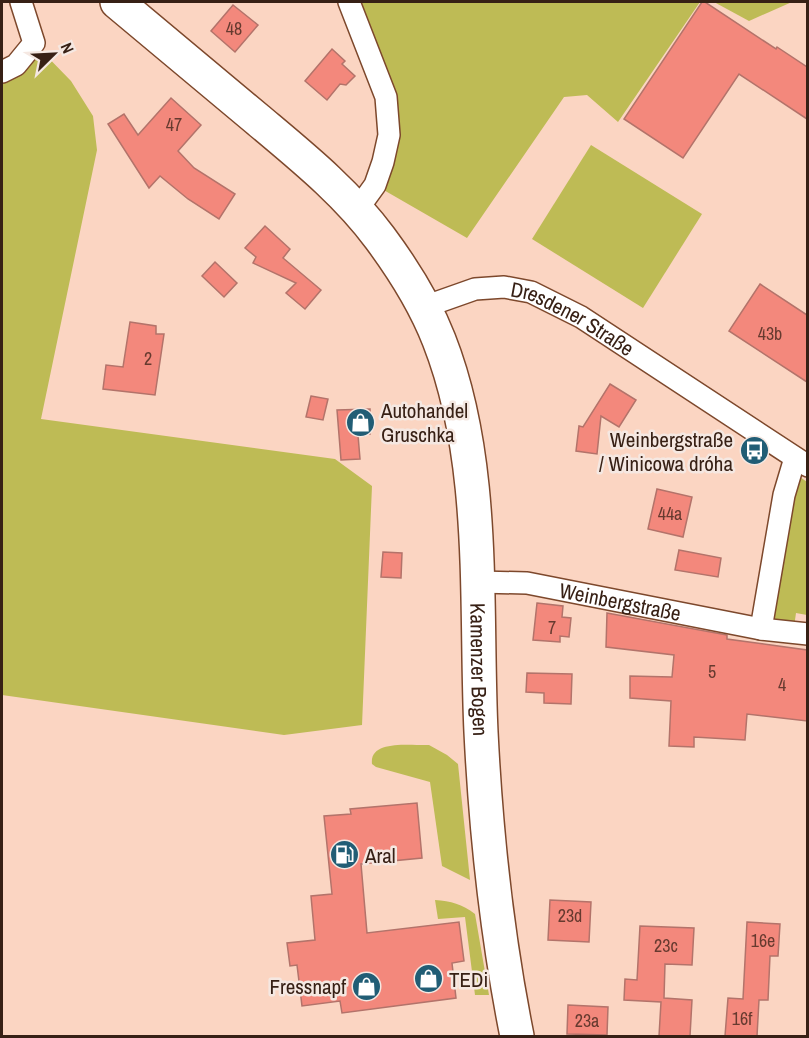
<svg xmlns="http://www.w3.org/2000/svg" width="809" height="1038" font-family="'Archivo Narrow',sans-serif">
  <rect width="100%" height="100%" fill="#fbd5c2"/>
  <g fill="#bebb55">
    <polygon points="350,2 700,2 618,122 587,95 564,97 467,238 375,185 389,135"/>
    <polygon points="714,2 792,2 749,21"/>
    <polygon points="35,44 71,81 93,116 97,150 41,419 335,459 372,486 362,725 284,735 2,695 2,73"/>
    <polygon points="591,145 702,214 643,308 532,239"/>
    <polygon points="800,477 807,482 807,615 796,613 794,627 780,626 773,619 790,506"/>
    <path d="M 429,745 L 447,755 L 458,764 L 470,880 L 442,866 L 430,782 L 376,767 L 372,764 C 369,739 413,746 429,745 Z"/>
    <path d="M 435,900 C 451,901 462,904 475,914 L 489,995 L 475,995 L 465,917 L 438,919 Z"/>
  </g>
  <g fill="#f3887c" stroke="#b3736a" stroke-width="1.5">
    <polygon points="702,2 705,2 776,49 777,47 807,67 807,119 739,74 683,158 624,119"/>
    <polygon points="233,5 258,25 235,52 211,31"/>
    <polygon points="332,49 345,61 342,64 355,76 346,85 340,84 327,100 305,81"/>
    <polygon points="171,98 201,125 178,151 194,168 235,194 219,219 188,199 160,176 149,188 108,124 124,114 138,135"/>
    <polygon points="265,226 290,249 283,258 321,290 305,309 286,293 296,283 253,263 256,257 245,248"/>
    <polygon points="215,262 237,283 224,297 202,276"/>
    <polygon points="760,284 807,315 807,382 729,331"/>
    <polygon points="130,322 156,326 156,334 164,334 155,395 103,389 106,365 123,367"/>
    <polygon points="610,384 636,400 619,427 601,416 597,454 576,451 579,426 583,427"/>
    <polygon points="311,396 328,399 323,420 306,417"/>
    <polygon points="370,409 370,434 358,435 360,459 341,460 337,410"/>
    <polygon points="657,489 692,497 683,537 648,529"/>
    <polygon points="679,550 721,558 718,577 675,570"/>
    <polygon points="383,552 402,553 401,578 381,577"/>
    <polygon points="537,603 563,606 562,617 571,618 569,637 560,636 560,642 533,640"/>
    <polygon points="607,613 727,635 727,639 807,650 807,721 747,714 745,740 694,737 694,747 669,746 671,701 630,698 630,676 672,677 674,655 606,647"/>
    <polygon points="527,673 572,674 571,704 544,703 544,693 526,692"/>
    <polygon points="417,803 422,858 361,864 367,933 459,922 464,961 452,963 456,998 342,1013 340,1001 302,1006 297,965 290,966 287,943 315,940 311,896 332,894 324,816 351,814 350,809"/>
    <polygon points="550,900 591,902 589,942 548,940"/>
    <polygon points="747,922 780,924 778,956 770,956 768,1000 759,1000 757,1036 725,1036 728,998 743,999"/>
    <polygon points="640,926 694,928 692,965 665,964 664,998 692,1000 690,1036 659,1036 661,1002 624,1000 625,979 637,980"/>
    <polygon points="568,1005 608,1007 607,1035 567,1034"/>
  </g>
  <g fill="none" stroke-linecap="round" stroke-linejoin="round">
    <defs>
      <g id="minor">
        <polyline points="349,2 386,97 389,135 383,162 375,185 357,210"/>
        <polyline points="2,72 16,65 34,43 21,2"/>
        <path id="s1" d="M 424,307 L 475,289 L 504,287 L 531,292 L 581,317 L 808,466"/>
        <path id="s2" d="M 478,582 L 527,583 L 761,629 L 808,634"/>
        <polyline points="761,629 784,495 795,458"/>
      </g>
      <g id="primary">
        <path id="s3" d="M 117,2 C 164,41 211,80 257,119 C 301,156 346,192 380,238 C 403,269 425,304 439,340 C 487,462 475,604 481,732 C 486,834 497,936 517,1036"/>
      </g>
    </defs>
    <use href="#minor" stroke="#7d482c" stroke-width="24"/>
    <use href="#primary" stroke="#7d482c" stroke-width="36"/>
    <use href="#minor" stroke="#fff" stroke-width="21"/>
    <use href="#primary" stroke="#fff" stroke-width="33"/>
  </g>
  <defs>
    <symbol id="shop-disc" viewBox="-11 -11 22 22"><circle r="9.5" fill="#215d75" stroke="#f5e8e2"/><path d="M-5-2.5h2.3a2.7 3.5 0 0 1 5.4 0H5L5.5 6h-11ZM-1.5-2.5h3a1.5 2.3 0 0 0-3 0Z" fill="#fff"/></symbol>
    <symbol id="bus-disc" viewBox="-11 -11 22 22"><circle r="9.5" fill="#215d75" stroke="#f5e8e2"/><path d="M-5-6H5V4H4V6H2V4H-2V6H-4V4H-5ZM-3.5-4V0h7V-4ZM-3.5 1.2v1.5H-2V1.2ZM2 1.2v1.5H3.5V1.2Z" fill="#fff"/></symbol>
    <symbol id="fuel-disc" viewBox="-11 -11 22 22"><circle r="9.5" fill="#215d75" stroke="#f5e8e2"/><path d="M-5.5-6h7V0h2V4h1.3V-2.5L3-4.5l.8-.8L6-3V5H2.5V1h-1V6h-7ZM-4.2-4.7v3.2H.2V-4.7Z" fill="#fff"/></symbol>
  </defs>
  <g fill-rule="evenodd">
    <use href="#shop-disc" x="344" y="406" width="33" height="33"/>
    <use href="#bus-disc" x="738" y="434" width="33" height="33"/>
    <use href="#fuel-disc" x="328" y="838" width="33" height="33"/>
    <use href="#shop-disc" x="412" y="962" width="33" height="33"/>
    <use href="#shop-disc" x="350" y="970" width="33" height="33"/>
  </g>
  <g text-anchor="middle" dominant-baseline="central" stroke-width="5" stroke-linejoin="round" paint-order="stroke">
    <g font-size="18" fill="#663a2f">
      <text x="234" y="28">48</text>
      <text x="174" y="124">47</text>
      <text x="770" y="333">43b</text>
      <text x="148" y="358">2</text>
      <text x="670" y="513">44a</text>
      <text x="552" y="627">7</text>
      <text x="712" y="671">5</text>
      <text x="782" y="684">4</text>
      <text x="570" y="915">23d</text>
      <text x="763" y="940">16e</text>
      <text x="666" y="945">23c</text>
      <text x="742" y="1018">16f</text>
      <text x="587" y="1020">23a</text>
    </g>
    <g font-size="21" fill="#372015" stroke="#f5e8e2">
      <text stroke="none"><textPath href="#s1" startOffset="159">Dresdener Straße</textPath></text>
      <text stroke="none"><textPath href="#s2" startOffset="144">Weinbergstraße</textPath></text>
      <text stroke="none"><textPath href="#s3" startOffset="806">Kamenzer Bogen</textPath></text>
    </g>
    <g font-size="21" fill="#372015" stroke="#f5e8e2" text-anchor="start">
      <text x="381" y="410">Autohandel<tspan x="381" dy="24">Gruschka</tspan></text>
      <text x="733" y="439" text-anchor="end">Weinbergstraße<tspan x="733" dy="24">/ Winicowa dróha</tspan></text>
      <text x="365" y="855">Aral</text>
      <text x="449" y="979">TEDi</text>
      <text x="346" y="986" text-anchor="end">Fressnapf</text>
    </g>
  </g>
  <rect width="809" height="1038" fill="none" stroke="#372015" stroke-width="6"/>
  <g transform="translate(54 54) rotate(66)" stroke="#f5e8e2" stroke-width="4.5" paint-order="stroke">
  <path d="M0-4.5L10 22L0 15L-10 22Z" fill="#372015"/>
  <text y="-9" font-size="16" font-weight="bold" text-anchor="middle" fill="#372015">N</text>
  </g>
</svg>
